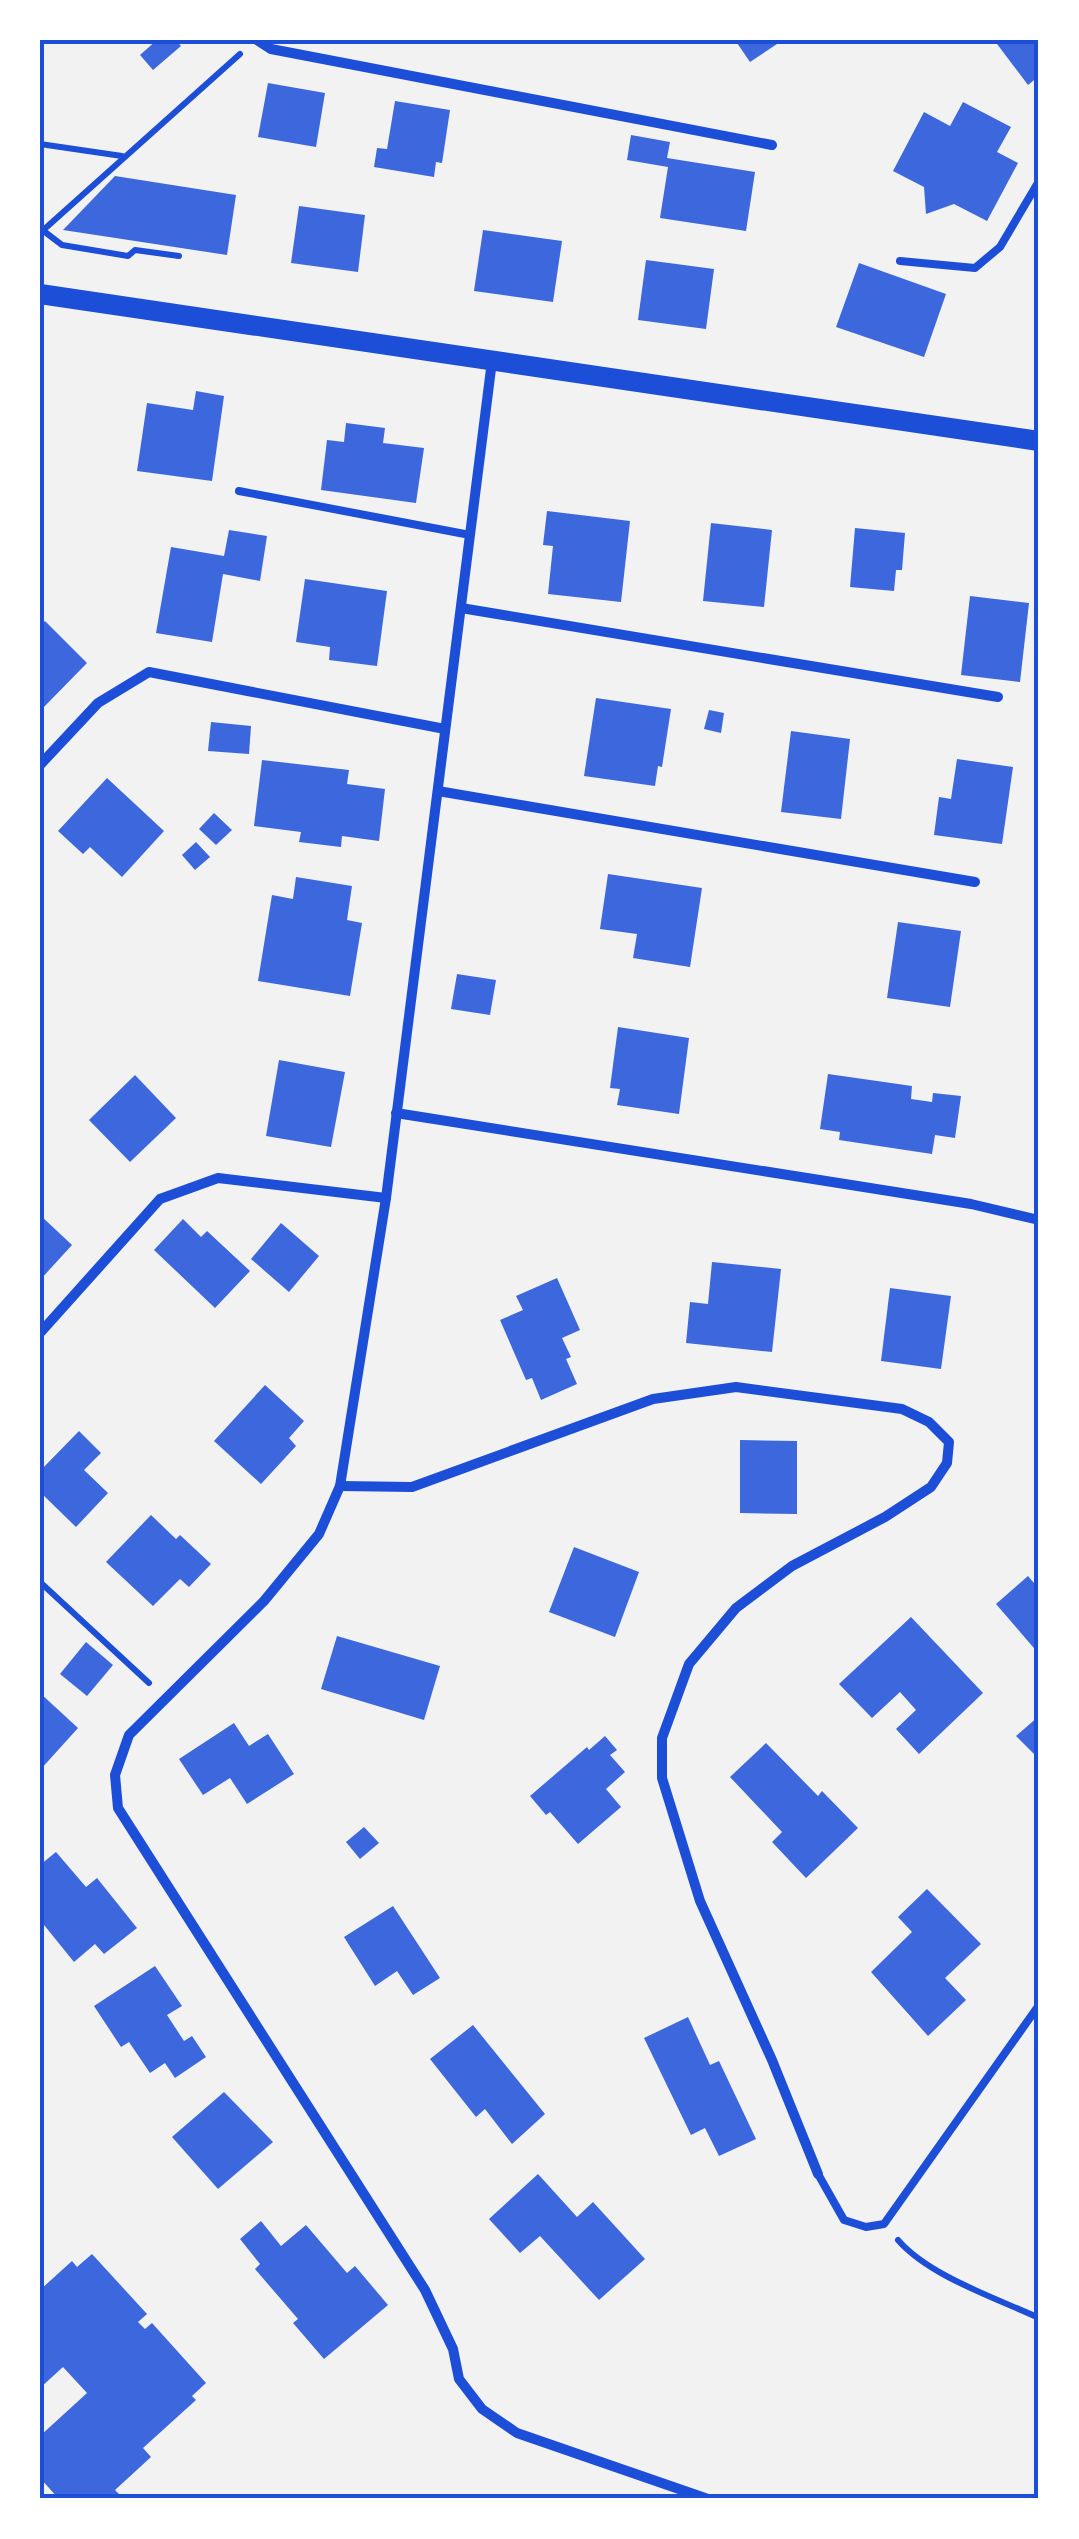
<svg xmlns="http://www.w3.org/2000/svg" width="1079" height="2539" font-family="Mulish,sans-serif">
  <rect width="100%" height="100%" fill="#f2f2f2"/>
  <g fill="#3d67dc">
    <polygon points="157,40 176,40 181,46 153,70 140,55"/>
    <polygon points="735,40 783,40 750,62"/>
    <polygon points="994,40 1039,40 1039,76 1028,85"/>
    <polygon points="268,83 325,93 316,147 258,137"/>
    <polygon points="395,101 450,110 442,163 436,162 434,177 374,167 377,148 387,149"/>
    <polygon points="963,102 1011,127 997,152 1018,163 987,221 954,204 926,214 924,187 893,171 924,112 950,126"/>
    <polygon points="631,135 670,142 667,158 755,172 746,231 660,218 668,167 627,160"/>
    <polygon points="115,176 236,195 227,255 63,230"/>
    <polygon points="299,206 365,215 358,272 291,263"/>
    <polygon points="483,230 562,241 553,302 474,291"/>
    <polygon points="646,260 714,269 706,329 638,320"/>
    <polygon points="859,263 946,294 924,357 836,327"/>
    <polygon points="196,391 224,396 212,481 137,471 147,403 193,410"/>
    <polygon points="346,423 385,428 383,443 424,448 416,503 321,490 327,440 344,442"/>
    <polygon points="547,511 630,521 621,602 548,594 553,546 543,545"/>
    <polygon points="711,523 772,530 764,607 703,601"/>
    <polygon points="855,528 905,533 902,570 896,570 894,591 850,587"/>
    <polygon points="229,530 267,536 260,581 223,574 212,642 156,633 171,547 224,556"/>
    <polygon points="305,579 387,591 377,666 329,660 330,647 296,642"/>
    <polygon points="970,596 1029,603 1020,682 961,675"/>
    <polygon points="45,621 87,663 40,711 40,626"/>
    <polygon points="596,698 671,709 662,767 658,766 655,786 584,776"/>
    <polygon points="709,710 724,713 721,733 704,729"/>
    <polygon points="211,722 251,726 249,754 208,751"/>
    <polygon points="791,731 850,739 841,819 781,812"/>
    <polygon points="957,759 1013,767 1002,844 934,835 939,797 951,799"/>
    <polygon points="262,760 349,770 347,784 385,789 379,841 342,836 341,847 299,842 301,832 254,826"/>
    <polygon points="107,778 164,831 122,877 90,847 83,854 58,831"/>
    <polygon points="214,813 232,830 216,845 199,829"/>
    <polygon points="196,842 210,857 195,870 182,855"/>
    <polygon points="608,874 702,888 690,967 633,958 637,934 600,929"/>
    <polygon points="296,877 352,886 347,920 362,923 350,996 258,981 272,895 293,899"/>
    <polygon points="898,922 961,931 950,1007 887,998"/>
    <polygon points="457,974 496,980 490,1015 451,1009"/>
    <polygon points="618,1027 689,1038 679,1114 617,1105 620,1089 610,1088"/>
    <polygon points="279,1060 345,1072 331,1147 266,1136"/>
    <polygon points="828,1074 912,1086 911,1099 932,1102 933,1093 961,1096 955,1138 935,1135 932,1154 839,1140 840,1132 820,1129"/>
    <polygon points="135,1075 176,1118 130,1162 89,1120"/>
    <polygon points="40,1215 72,1245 40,1280"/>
    <polygon points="183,1219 201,1237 207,1231 250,1271 215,1308 154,1250"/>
    <polygon points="281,1223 319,1256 289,1292 251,1259"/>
    <polygon points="712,1262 781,1269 772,1352 686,1343 690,1302 708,1304"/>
    <polygon points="557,1278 580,1330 562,1338 571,1357 566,1359 577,1384 541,1400 532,1378 526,1380 500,1320 523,1310 516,1296"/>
    <polygon points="890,1288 951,1296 941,1369 881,1361"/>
    <polygon points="265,1385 304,1421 289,1438 296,1446 261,1484 214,1441"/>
    <polygon points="79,1431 101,1453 84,1470 108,1493 76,1527 40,1492 40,1471"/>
    <polygon points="740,1440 797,1441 797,1514 740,1513"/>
    <polygon points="151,1515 176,1539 180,1535 211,1564 189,1587 180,1579 153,1606 106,1562"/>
    <polygon points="574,1547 639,1572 615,1637 549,1612"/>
    <polygon points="1028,1576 1039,1589 1039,1654 996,1604"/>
    <polygon points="911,1617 983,1693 919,1754 896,1729 916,1710 900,1692 872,1718 839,1684"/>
    <polygon points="337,1636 440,1666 424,1720 321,1689"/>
    <polygon points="86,1642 113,1665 87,1696 60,1674"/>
    <polygon points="40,1693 78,1728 40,1770"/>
    <polygon points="1039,1716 1039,1759 1016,1736"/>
    <polygon points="234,1723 249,1746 268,1734 294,1774 247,1804 230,1778 203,1795 179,1759"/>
    <polygon points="605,1736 617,1750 610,1755 625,1772 606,1789 621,1807 578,1844 550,1812 546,1815 530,1796 587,1747 589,1750"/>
    <polygon points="766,1743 818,1796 822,1791 858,1828 806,1878 772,1842 782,1832 730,1777"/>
    <polygon points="364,1827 379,1843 360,1859 346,1842"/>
    <polygon points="56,1852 86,1887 97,1878 137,1928 104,1954 95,1944 74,1962 40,1920 40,1865"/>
    <polygon points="927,1889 981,1944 945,1978 966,2000 928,2036 871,1972 912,1932 898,1917"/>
    <polygon points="393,1906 440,1978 413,1995 397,1971 375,1986 344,1937"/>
    <polygon points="155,1966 182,2006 167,2015 184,2041 192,2036 206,2057 175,2078 165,2063 150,2073 129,2042 121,2047 94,2006"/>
    <polygon points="688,2017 710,2065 719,2061 756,2139 719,2156 705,2128 691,2135 644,2038"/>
    <polygon points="473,2025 545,2114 512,2144 485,2109 476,2117 430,2059"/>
    <polygon points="224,2092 273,2142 218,2189 172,2137"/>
    <polygon points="538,2174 577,2217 593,2202 645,2259 599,2300 540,2236 520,2253 489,2219"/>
    <polygon points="261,2221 281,2246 306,2225 347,2273 355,2266 388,2305 324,2359 293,2323 298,2319 255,2269 260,2264 240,2239"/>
    <polygon points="92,2254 147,2314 138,2322 145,2329 152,2323 206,2383 192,2396 196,2400 143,2448 151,2457 115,2490 124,2499 59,2499 40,2478 40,2436 87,2393 63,2367 40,2388 40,2290 72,2261 77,2267"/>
  </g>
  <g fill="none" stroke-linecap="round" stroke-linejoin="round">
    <g stroke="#1d4ed8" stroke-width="6">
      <polyline points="40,144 122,156"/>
      <polyline points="41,229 62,245 128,256 135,250 179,256"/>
      <polyline points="40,233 240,54"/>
      <polyline points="40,1582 149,1683"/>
      <path d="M 898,2240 C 929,2276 996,2298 1039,2318"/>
    </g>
    <g stroke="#1d4ed8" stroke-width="8">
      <polyline points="900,261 975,268 1000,247 1039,181"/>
      <polyline points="239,491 470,535"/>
      <polyline points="818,2174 844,2220 866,2227 884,2224 1039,2005"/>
    </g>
    <g stroke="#1d4ed8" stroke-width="10">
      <polyline points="257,40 271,49 772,145"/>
      <polyline points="492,361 386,1198 340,1486 319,1534 264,1601 129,1735 115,1775 118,1808 425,2290 453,2349 459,2379 482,2409 517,2433 708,2499"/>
      <polyline points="461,608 998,697"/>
      <polyline points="40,765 98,703 149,672 445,729"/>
      <polyline points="438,791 975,882"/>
      <polyline points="396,1113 971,1204 1039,1220"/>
      <polyline points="40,1333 160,1199 218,1178 386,1198"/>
      <polyline points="340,1486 412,1487 653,1399 736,1387 902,1409 929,1422 949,1442 947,1463 931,1487 885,1517 792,1566 736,1608 689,1664 662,1738 662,1778 700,1901 772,2060 818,2174"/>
    </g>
    <polyline stroke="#1d4ed8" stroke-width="20" points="40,294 1039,441"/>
  </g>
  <rect width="1079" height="2539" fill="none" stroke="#ffffff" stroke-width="85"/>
  <rect x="42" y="42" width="994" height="2454" fill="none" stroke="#1d4ed8" stroke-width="4"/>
</svg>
